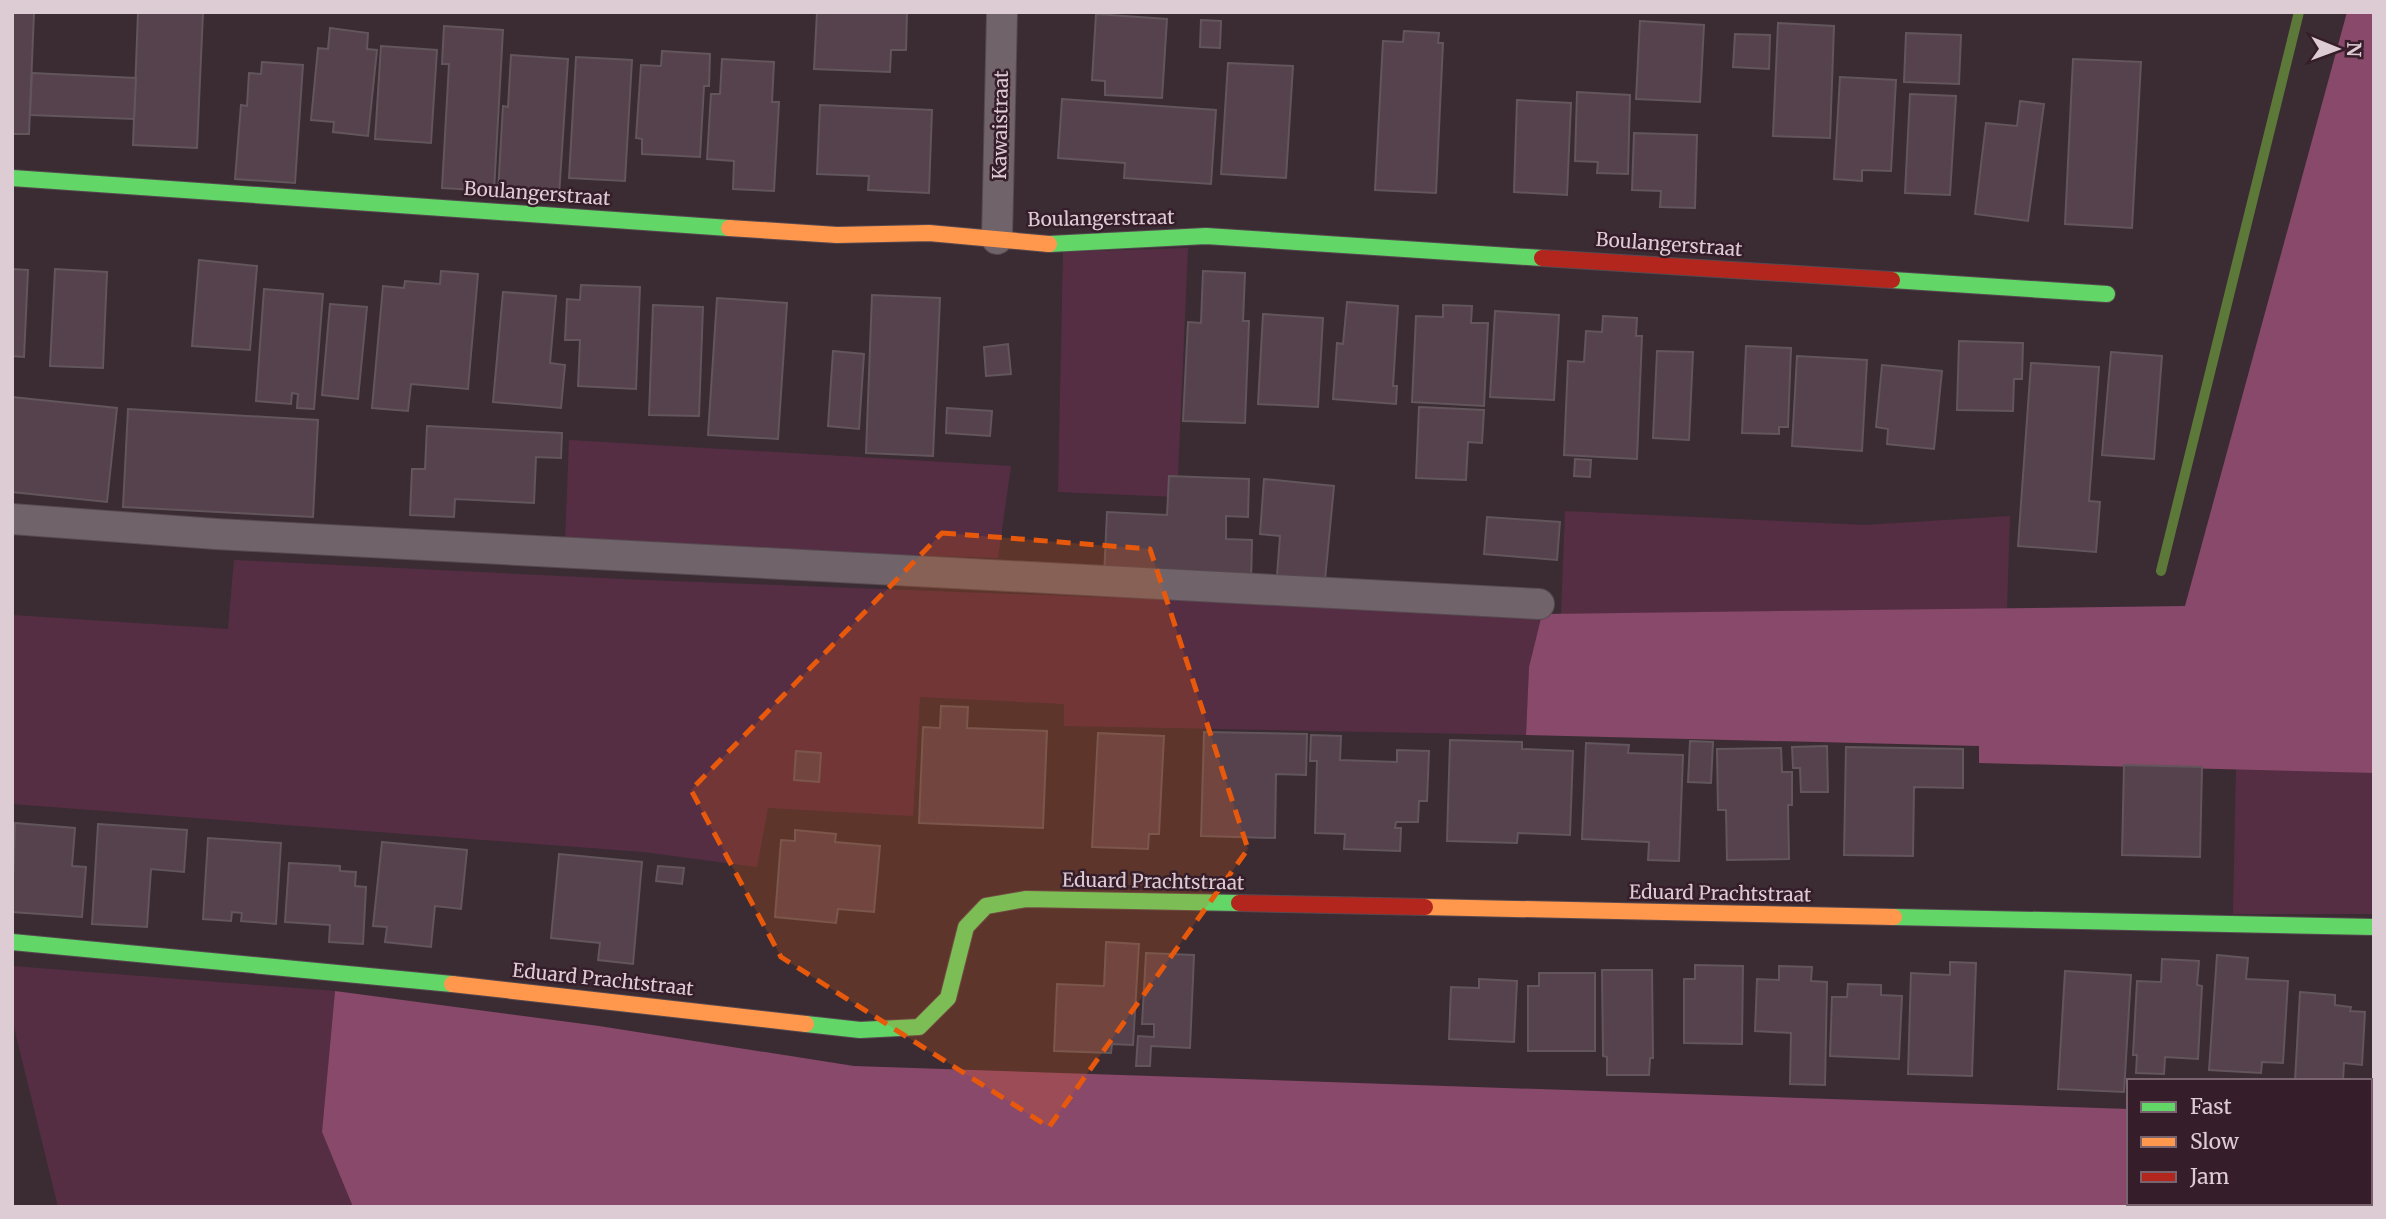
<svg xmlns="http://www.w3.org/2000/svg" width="2386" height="1219" font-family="Merriweather,serif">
  <rect width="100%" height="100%" fill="#3b2c34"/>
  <g fill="#562e43">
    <polygon points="1188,248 1177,497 1058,492 1063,252"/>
    <polygon points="569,440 1011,466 998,558 565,544"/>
    <polygon points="1565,511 1865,525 2010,516 2007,609 1561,614"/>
    <polygon points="234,560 643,580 1542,614 1529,667 1526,735 1064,726 1064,704 920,697 913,816 768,808 757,867 643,852 12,804 12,615 228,629"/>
    <polygon points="2236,768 2374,773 2374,914 2233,914"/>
    <polygon points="12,966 335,991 322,1132 353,1207 58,1207 12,1019"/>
  </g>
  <g fill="#89496a">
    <polygon points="2347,12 2374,12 2374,773 1979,763 1979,746 1526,735 1529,667 1542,614 2185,606"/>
    <polygon points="335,991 599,1026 854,1066 2129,1109 2129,1203 2370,1203 2370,1117 2374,1117 2374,1207 353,1207 322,1132"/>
  </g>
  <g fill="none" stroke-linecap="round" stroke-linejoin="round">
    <polyline stroke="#5d7939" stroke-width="10" points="2161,571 2299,12"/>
  </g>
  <g fill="#56424d" stroke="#62555b" stroke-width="2">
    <polygon points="12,12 34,12 29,134 12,134"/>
    <polygon points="138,12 203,12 197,148 133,145"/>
    <polygon points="817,12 907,12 906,50 891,50 890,72 814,69"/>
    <polygon points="1096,14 1167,19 1162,98 1105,95 1105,81 1092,80"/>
    <polygon points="1201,20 1221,21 1220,48 1200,47"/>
    <polygon points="1640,21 1704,25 1700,102 1636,99"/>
    <polygon points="1778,23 1834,26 1830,138 1773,136"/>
    <polygon points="444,26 503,30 494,191 442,188 449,64 442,64"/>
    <polygon points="330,28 368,33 367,49 377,50 368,136 333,132 334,122 311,120 318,48 328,49"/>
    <polygon points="1404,31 1439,33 1438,43 1443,43 1436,193 1375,190 1383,41 1403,42"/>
    <polygon points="1906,33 1961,35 1959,84 1904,82"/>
    <polygon points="1735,34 1770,35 1769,69 1733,67"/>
    <polygon points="381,46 437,50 431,143 375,139"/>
    <polygon points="662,51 710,54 709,86 704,86 700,157 642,154 642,139 636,138 641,65 661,66"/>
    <polygon points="511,55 568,59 559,196 498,192 503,106 508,107"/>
    <polygon points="576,57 632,60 625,181 569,178"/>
    <polygon points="722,59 774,62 772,102 779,102 774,191 733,189 734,161 707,159 711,94 720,94"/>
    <polygon points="2073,59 2141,62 2132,228 2065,224"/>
    <polygon points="262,62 303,65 295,183 235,179 241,105 247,106 249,73 261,74"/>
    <polygon points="1228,63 1293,66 1286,178 1221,174"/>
    <polygon points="32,73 136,78 134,119 30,115"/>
    <polygon points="1840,77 1896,80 1891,171 1862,170 1862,181 1834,179"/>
    <polygon points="1577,92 1630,95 1628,174 1597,173 1598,162 1575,161"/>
    <polygon points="1910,94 1956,96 1950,195 1905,193"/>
    <polygon points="1062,99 1216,110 1211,184 1124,178 1125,163 1058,158"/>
    <polygon points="1517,100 1571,103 1567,195 1514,192"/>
    <polygon points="2020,101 2044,104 2028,221 1975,214 1986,123 2017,126"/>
    <polygon points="820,105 932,110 929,193 868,190 869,176 817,174"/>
    <polygon points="1634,133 1697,135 1695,208 1660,207 1661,191 1632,190"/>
    <polygon points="199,260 257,266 250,350 192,346"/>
    <polygon points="12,269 28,270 24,357 12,356"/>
    <polygon points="55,269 107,272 103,368 50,366"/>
    <polygon points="441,271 478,274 468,389 411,384 408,411 372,408 383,286 404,288 405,281 440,284"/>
    <polygon points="1203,271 1245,273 1243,321 1249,321 1245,423 1183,421 1188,322 1201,323"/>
    <polygon points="581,285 640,287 636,389 578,386 580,340 565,340 567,299 580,300"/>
    <polygon points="264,289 323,294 314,409 297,408 298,394 292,393 291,404 256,401"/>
    <polygon points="503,292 556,296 550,363 565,365 561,408 493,402"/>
    <polygon points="872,295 940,298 933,456 866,453"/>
    <polygon points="717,298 787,303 778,439 708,435"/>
    <polygon points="1347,302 1398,306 1393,386 1397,386 1396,404 1333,399 1337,343 1343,344"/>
    <polygon points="330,304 367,307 358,399 322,395"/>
    <polygon points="653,305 703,307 699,416 649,415"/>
    <polygon points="1443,305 1472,306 1471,323 1488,323 1484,406 1412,402 1416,316 1443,317"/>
    <polygon points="1495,311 1559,315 1554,400 1490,397"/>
    <polygon points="1263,314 1323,318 1318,407 1258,404"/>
    <polygon points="1603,316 1637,318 1636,336 1642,336 1637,459 1564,455 1568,361 1584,362 1586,331 1602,332"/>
    <polygon points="1959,341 2023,343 2022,379 2014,379 2013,411 1957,410"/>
    <polygon points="1008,344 1011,374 986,376 984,347"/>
    <polygon points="1746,346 1791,348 1788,427 1779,427 1779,434 1742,433"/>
    <polygon points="833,351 864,354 859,429 828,426"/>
    <polygon points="1657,351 1693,352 1689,440 1653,438"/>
    <polygon points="2111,352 2162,356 2154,459 2102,455"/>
    <polygon points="1797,356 1867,360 1862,451 1792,446"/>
    <polygon points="2031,363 2099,367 2089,501 2100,502 2096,552 2018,546"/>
    <polygon points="1882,365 1942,371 1934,449 1887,444 1888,429 1876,427"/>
    <polygon points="12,397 117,408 107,502 12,492"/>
    <polygon points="1419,407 1484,410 1482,443 1468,442 1466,480 1416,478"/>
    <polygon points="947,408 992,411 990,436 946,433"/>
    <polygon points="128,409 318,420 313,517 123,507"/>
    <polygon points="427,426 562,433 561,458 536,457 534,503 455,499 454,517 410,515 412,469 425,469"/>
    <polygon points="1575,459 1591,460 1590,477 1574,476"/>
    <polygon points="1169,476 1249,479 1248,517 1226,516 1226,539 1252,540 1251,583 1104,577 1107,512 1167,515"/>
    <polygon points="1264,479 1334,486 1325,580 1277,576 1280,536 1260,534"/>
    <polygon points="1487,517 1560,522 1557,560 1484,554"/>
    <polygon points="941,706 968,707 967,728 1047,731 1043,828 919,823 923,727 940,728"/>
    <polygon points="1204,732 1307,734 1306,775 1276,774 1275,838 1201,836"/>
    <polygon points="1098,733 1164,736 1159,834 1149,834 1148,849 1092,847"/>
    <polygon points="1311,735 1341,736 1340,760 1397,762 1397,750 1429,751 1427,801 1419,801 1418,822 1396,822 1395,828 1401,828 1400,851 1344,849 1345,834 1315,833 1317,761 1310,761"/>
    <polygon points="1450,740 1522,742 1522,749 1573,751 1570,835 1518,833 1517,843 1447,841"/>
    <polygon points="1690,741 1713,742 1711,783 1688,782"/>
    <polygon points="1586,743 1629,745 1628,753 1683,755 1679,861 1648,860 1649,842 1582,839"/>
    <polygon points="1827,746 1828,792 1801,792 1800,768 1793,768 1792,747"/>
    <polygon points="1846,747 1963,749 1963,788 1914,787 1913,856 1844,855"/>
    <polygon points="1781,748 1782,772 1792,772 1792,805 1788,805 1789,859 1727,860 1726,810 1718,810 1717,749"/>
    <polygon points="796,751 821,753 819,782 794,780"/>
    <polygon points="2124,765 2202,767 2200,857 2122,855"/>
    <polygon points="15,823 75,828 72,866 86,867 82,917 12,912"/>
    <polygon points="98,824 187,830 184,872 151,869 147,927 92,924"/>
    <polygon points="795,830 836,834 835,842 880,846 874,912 838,909 836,923 775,917 781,840 795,841"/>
    <polygon points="208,838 281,843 276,924 241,921 242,913 232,912 231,921 203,919"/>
    <polygon points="382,842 467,850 461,909 435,906 431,947 385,942 387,927 373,926"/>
    <polygon points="559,854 642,862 633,964 598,960 600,943 551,938"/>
    <polygon points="289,863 340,866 340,871 356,872 355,886 366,887 363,944 329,942 330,925 285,922"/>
    <polygon points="658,866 684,868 682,884 656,881"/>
    <polygon points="1106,942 1139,944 1133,1045 1112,1044 1111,1053 1054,1051 1057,984 1104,986"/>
    <polygon points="1146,953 1194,955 1190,1048 1151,1046 1150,1066 1136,1066 1138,1036 1154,1037 1154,1024 1142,1024"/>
    <polygon points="2217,955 2248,958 2246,979 2288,981 2283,1063 2262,1062 2261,1073 2209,1070"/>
    <polygon points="2162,959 2199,961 2197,985 2202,986 2198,1059 2165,1057 2164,1074 2136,1073 2137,1055 2133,1055 2137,981 2161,982"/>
    <polygon points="1950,962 1976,963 1972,1076 1908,1074 1911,973 1950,975"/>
    <polygon points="1695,965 1743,966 1742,1044 1684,1043 1684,979 1695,979"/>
    <polygon points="1779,966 1812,967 1811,981 1827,982 1825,1085 1790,1084 1791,1033 1755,1031 1757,979 1779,980"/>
    <polygon points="1602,970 1652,970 1653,1058 1650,1058 1649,1075 1607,1075 1607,1057 1603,1056"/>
    <polygon points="2065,971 2131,975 2124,1092 2058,1089"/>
    <polygon points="1539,973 1595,973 1595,1051 1528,1051 1528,986 1539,986"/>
    <polygon points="1479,979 1517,981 1514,1042 1449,1039 1451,987 1479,988"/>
    <polygon points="1848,984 1881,985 1881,995 1902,996 1899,1059 1830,1056 1832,997 1847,997"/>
    <polygon points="2300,992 2335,995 2335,1005 2351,1007 2350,1011 2365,1012 2362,1065 2344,1063 2343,1081 2295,1081"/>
  </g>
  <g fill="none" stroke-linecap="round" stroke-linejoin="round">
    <defs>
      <g id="street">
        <polyline points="997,239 1002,12"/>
        <polyline points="12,519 216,534 1539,604"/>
      </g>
      <g id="fast">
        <polyline points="12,178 729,228"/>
        <polyline points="1049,244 1206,236 1542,258"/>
        <polyline points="1892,280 2107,294"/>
        <polyline points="1894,917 2374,927"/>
        <polyline points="12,942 452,984"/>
        <polyline points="806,1024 860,1030 919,1027 948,998 966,927 986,906 1026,899 1239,903"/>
      </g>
      <g id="slow">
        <polyline points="729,228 837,235 929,233 1049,244"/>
        <polyline points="1425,907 1894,917"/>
        <polyline points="452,984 806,1024"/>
      </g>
      <g id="jam">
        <polyline points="1542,258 1892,280"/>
        <polyline points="1239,903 1425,907"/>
      </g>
    </defs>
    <use href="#street" stroke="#574950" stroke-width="32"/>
    <use href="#fast" stroke="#574950" stroke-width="18"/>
    <use href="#slow" stroke="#574950" stroke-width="18"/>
    <use href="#jam" stroke="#574950" stroke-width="18"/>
    <use href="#street" stroke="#70636a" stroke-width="30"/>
    <use href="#fast" stroke="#63d668" stroke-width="16"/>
    <use href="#slow" stroke="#ff974d" stroke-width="16"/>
    <use href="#jam" stroke="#b3261e" stroke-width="16"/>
  </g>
  <path fill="#e8590c" fill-opacity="0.2" stroke="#e8590c" stroke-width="5" stroke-dasharray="14 9" stroke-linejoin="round" d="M 942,533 L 1150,549 L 1248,849 L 1049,1127 L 781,957 L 691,790 Z"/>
  <g text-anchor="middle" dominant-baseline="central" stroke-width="5" stroke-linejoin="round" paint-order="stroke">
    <g font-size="19" fill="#deccd4" stroke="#361d2a">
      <text transform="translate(1000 125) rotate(-89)">Kawaistraat</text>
      <text transform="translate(537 193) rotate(4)">Boulangerstraat</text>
      <text transform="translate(1101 218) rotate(-1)">Boulangerstraat</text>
      <text transform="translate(1669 244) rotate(4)">Boulangerstraat</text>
      <text transform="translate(1153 881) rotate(1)">Eduard Prachtstraat</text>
      <text transform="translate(1720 893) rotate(1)">Eduard Prachtstraat</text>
      <text transform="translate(603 979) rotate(6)">Eduard Prachtstraat</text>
    </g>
  </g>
  <rect width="2386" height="1219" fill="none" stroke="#deccd4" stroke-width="28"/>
  <rect x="2127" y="1079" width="245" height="126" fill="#361d2a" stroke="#79636e" stroke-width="2"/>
  <rect x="2141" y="1102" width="35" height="10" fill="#63d668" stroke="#79636e" stroke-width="2"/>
  <text x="2190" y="1114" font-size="21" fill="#deccd4">Fast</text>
  <rect x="2141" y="1137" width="35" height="10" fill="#ff974d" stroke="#79636e" stroke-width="2"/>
  <text x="2190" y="1149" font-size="21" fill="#deccd4">Slow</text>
  <rect x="2141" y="1172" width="35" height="10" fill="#b3261e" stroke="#79636e" stroke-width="2"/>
  <text x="2190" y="1184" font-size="21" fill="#deccd4">Jam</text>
  <g transform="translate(2337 49) rotate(91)" stroke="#361d2a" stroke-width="5" paint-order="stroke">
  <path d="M0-5L12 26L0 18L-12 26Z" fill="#deccd4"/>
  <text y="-10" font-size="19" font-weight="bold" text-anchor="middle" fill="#deccd4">N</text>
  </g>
</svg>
